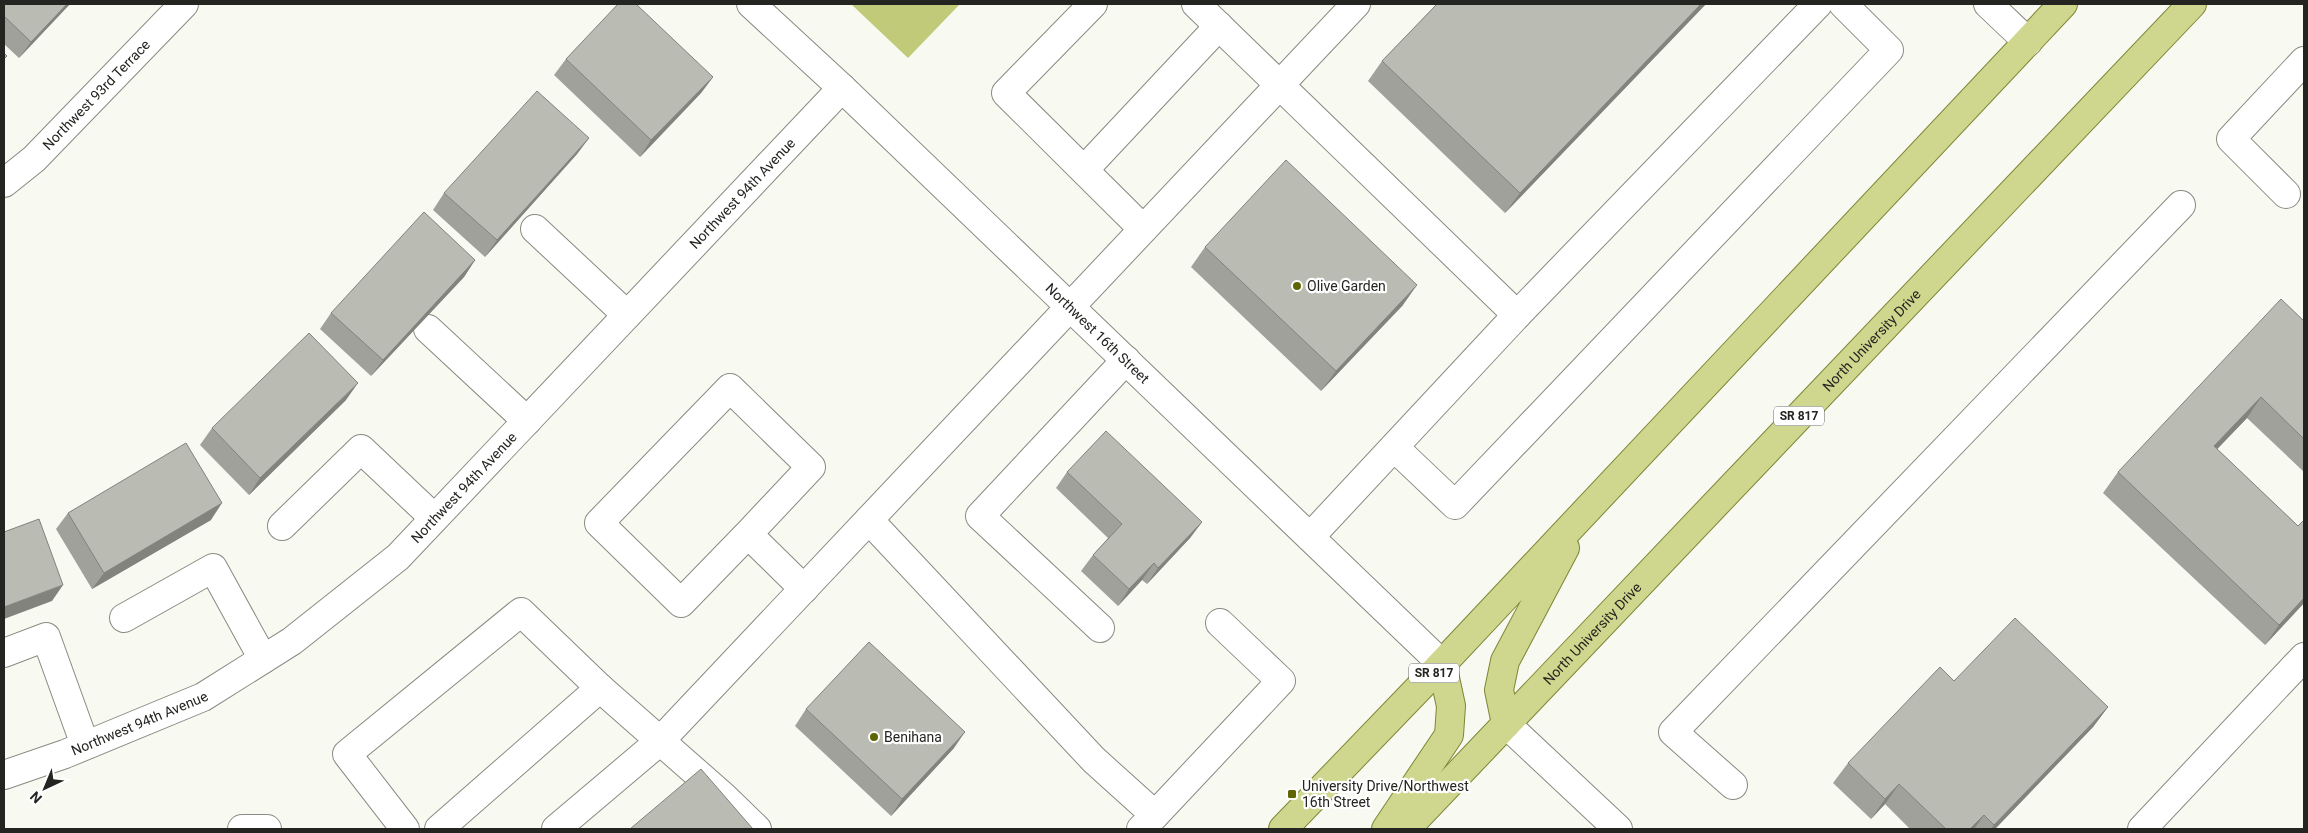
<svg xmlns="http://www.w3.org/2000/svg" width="2308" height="833" font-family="Roboto,sans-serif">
  <rect width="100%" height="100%" fill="#f8faf1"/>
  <polygon fill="#c0ca79" points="851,4 960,4 908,58"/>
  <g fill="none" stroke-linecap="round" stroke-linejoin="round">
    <defs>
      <g id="minor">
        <path id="s1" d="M 751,4 L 842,88 L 1442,664"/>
        <polyline points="1093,4 1006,93 1143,229"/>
        <polyline points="1196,4 1517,315"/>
        <polyline points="1988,4 2028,42"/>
        <polyline points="1084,170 1219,26"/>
        <path id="s2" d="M 4,183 L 34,159 L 184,4"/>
        <polyline points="2286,194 2231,139 2304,61"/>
        <polyline points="535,229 627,315"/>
        <polyline points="428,329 527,421"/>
        <polyline points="1394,447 1455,505 1889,50 1843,4"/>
        <polyline points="869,520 1094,760 1155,815 1141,829"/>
        <polyline points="282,526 361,449 434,518"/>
        <polyline points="748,534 811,467 730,388 599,523 681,603 748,534 804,589"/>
        <polyline points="1310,537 1517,315 1818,4"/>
        <polyline points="124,618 213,568 263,659"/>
        <polyline points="1100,628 980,516 1126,360"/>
        <polyline points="4,653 46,637 85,745"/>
        <polyline points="1506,724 1618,829"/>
        <path id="s3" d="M 4,775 L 65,754 L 203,697 L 292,641 L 398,557 L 842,88"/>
        <polyline points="1733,785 1673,732 2181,205"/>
        <polyline points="1155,815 1281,681 1220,623"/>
        <polyline points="242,829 267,829"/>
        <polyline points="405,829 347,754 521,612 600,688 724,797 757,829"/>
        <polyline points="439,829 600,688"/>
        <polyline points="556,829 660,741 1356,4"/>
        <polyline points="2142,829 2304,657"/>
      </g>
      <g id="major">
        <polyline points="1506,724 1499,690 1505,661 1565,548"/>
        <polyline points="1283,829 1442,664 2063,4"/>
        <polyline points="1386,829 1449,735 1451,706 1442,664"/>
        <path id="s4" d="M 1406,829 L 2192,4"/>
      </g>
    </defs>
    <use href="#minor" stroke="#898a82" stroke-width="30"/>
    <use href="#major" stroke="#7e8636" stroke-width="30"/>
    <use href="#minor" stroke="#fff" stroke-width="28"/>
    <use href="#major" stroke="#cfd68d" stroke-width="28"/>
  </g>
  <g fill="#a0a19a">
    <polygon points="4,4 70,4 19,58 4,44"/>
    <polygon points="1437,4 1706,4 1505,213 1368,81 1382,61"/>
    <polygon points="566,59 713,77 701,93 640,157 554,75"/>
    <polygon points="589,138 577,154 485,257 433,210 444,193"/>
    <polygon points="1205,247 1403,305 1321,391 1191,267"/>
    <polygon points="475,260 464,277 371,376 320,329 331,313"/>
    <polygon points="2304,321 2304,472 2247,418 2217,449 2298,526 2304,520 2304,603 2265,645 2103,493 2118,472"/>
    <polygon points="346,400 249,495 200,445 212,428"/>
    <polygon points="1067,472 1202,522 1190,538 1147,584 1142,580 1118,606 1081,571 1093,555 1108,538 1056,488"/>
    <polygon points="68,513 211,520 92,589 56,529"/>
    <polygon points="1954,681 2108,707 2093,727 1995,829 1910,829 1885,804 1871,819 1833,783 1848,763"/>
    <polygon points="806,709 954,748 891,816 795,726"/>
  </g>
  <g fill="#82837d">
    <polygon points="67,4 70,4 19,58 31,42"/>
    <polygon points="1701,4 1706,4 1505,213 1520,193"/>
    <polygon points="713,77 701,93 640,157 651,140"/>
    <polygon points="589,138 577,154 485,257 497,240"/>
    <polygon points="475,260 464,277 371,376 383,360"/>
    <polygon points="1417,285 1403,305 1321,391 1336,371"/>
    <polygon points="358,383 346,400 249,495 260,478"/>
    <polygon points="2261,397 2247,418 2200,467 2214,446"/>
    <polygon points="222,503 211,520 92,589 104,573"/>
    <polygon points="1202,522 1190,538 1147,584 1158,568"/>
    <polygon points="1154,563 1142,580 1118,606 1129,589"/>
    <polygon points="63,585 52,601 4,619 4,607"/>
    <polygon points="2304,598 2304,603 2265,645 2279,625"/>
    <polygon points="2108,707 2093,727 1995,829 1991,829 1994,825"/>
    <polygon points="965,732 954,748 891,816 902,799"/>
    <polygon points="1899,784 1885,804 1871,819 1885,799"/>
    <polygon points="1984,815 1974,829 1970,829"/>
  </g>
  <g fill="#babbb3" stroke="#82837d">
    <polygon points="4,4 67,4 31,42 4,16"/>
    <polygon points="618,4 636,4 713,77 651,140 566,59"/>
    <polygon points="1437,4 1701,4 1520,193 1382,61"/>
    <polygon points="4,53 7,56 4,59"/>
    <polygon points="537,91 589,138 497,240 444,193"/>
    <polygon points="1286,160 1417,285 1336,371 1205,247"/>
    <polygon points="424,212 475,260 383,360 331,313"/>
    <polygon points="2281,299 2304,321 2304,439 2261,397 2214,446 2298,526 2304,520 2304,598 2279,625 2118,472"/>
    <polygon points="309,333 358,383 260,478 212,428"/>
    <polygon points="1106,431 1202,522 1158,568 1154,563 1129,589 1093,555 1122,524 1067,472"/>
    <polygon points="186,443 222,503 104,573 68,513"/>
    <polygon points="39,519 63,585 4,607 4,532"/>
    <polygon points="2015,618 2108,707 1994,825 1984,815 1970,829 1946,829 1899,784 1885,799 1848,763 1940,667 1954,681"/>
    <polygon points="869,642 965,732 902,799 806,709"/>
    <polygon points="701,769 753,829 630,829"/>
  </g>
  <g fill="#5e6502" stroke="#fff" stroke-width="2">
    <circle cx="1297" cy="286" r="5"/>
    <circle cx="874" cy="737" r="5"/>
    <rect x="1287" y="789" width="10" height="10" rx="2.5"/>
  </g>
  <g text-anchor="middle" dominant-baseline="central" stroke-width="4.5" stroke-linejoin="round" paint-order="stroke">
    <g fill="#fff" stroke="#666664" stroke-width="1">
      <rect x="1774" y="406.5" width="50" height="19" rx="4"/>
      <rect x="1409" y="663.5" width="50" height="19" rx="4"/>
    </g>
    <g font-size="12" font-weight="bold" fill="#242521">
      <text x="1799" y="416">SR 817</text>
      <text x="1434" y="673">SR 817</text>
    </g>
    <g font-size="14" fill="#242521" stroke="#fff">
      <text stroke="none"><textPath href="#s2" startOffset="128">Northwest 93rd Terrace</textPath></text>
      <text stroke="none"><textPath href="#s3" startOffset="955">Northwest 94th Avenue</textPath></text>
      <text stroke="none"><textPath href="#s1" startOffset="478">Northwest 16th Street</textPath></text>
      <text stroke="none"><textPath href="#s4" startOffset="675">North University Drive</textPath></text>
      <text stroke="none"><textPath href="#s3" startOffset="550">Northwest 94th Avenue</textPath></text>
      <text stroke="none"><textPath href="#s4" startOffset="270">North University Drive</textPath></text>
      <text stroke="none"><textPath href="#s3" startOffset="145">Northwest 94th Avenue</textPath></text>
    </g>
    <g font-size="14" fill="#242521" stroke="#fff" text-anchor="start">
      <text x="1307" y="286">Olive Garden</text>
      <text x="884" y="737">Benihana</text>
      <text x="1302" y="786">University Drive/Northwest<tspan x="1302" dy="16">16th Street</tspan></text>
    </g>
  </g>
  <rect width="2308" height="833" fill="none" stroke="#242521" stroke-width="10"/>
  <g transform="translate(45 788) rotate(224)" stroke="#ffffff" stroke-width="4" paint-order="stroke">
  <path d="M0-4L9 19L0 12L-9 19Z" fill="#242521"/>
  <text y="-8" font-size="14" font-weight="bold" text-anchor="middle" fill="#242521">N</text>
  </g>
</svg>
